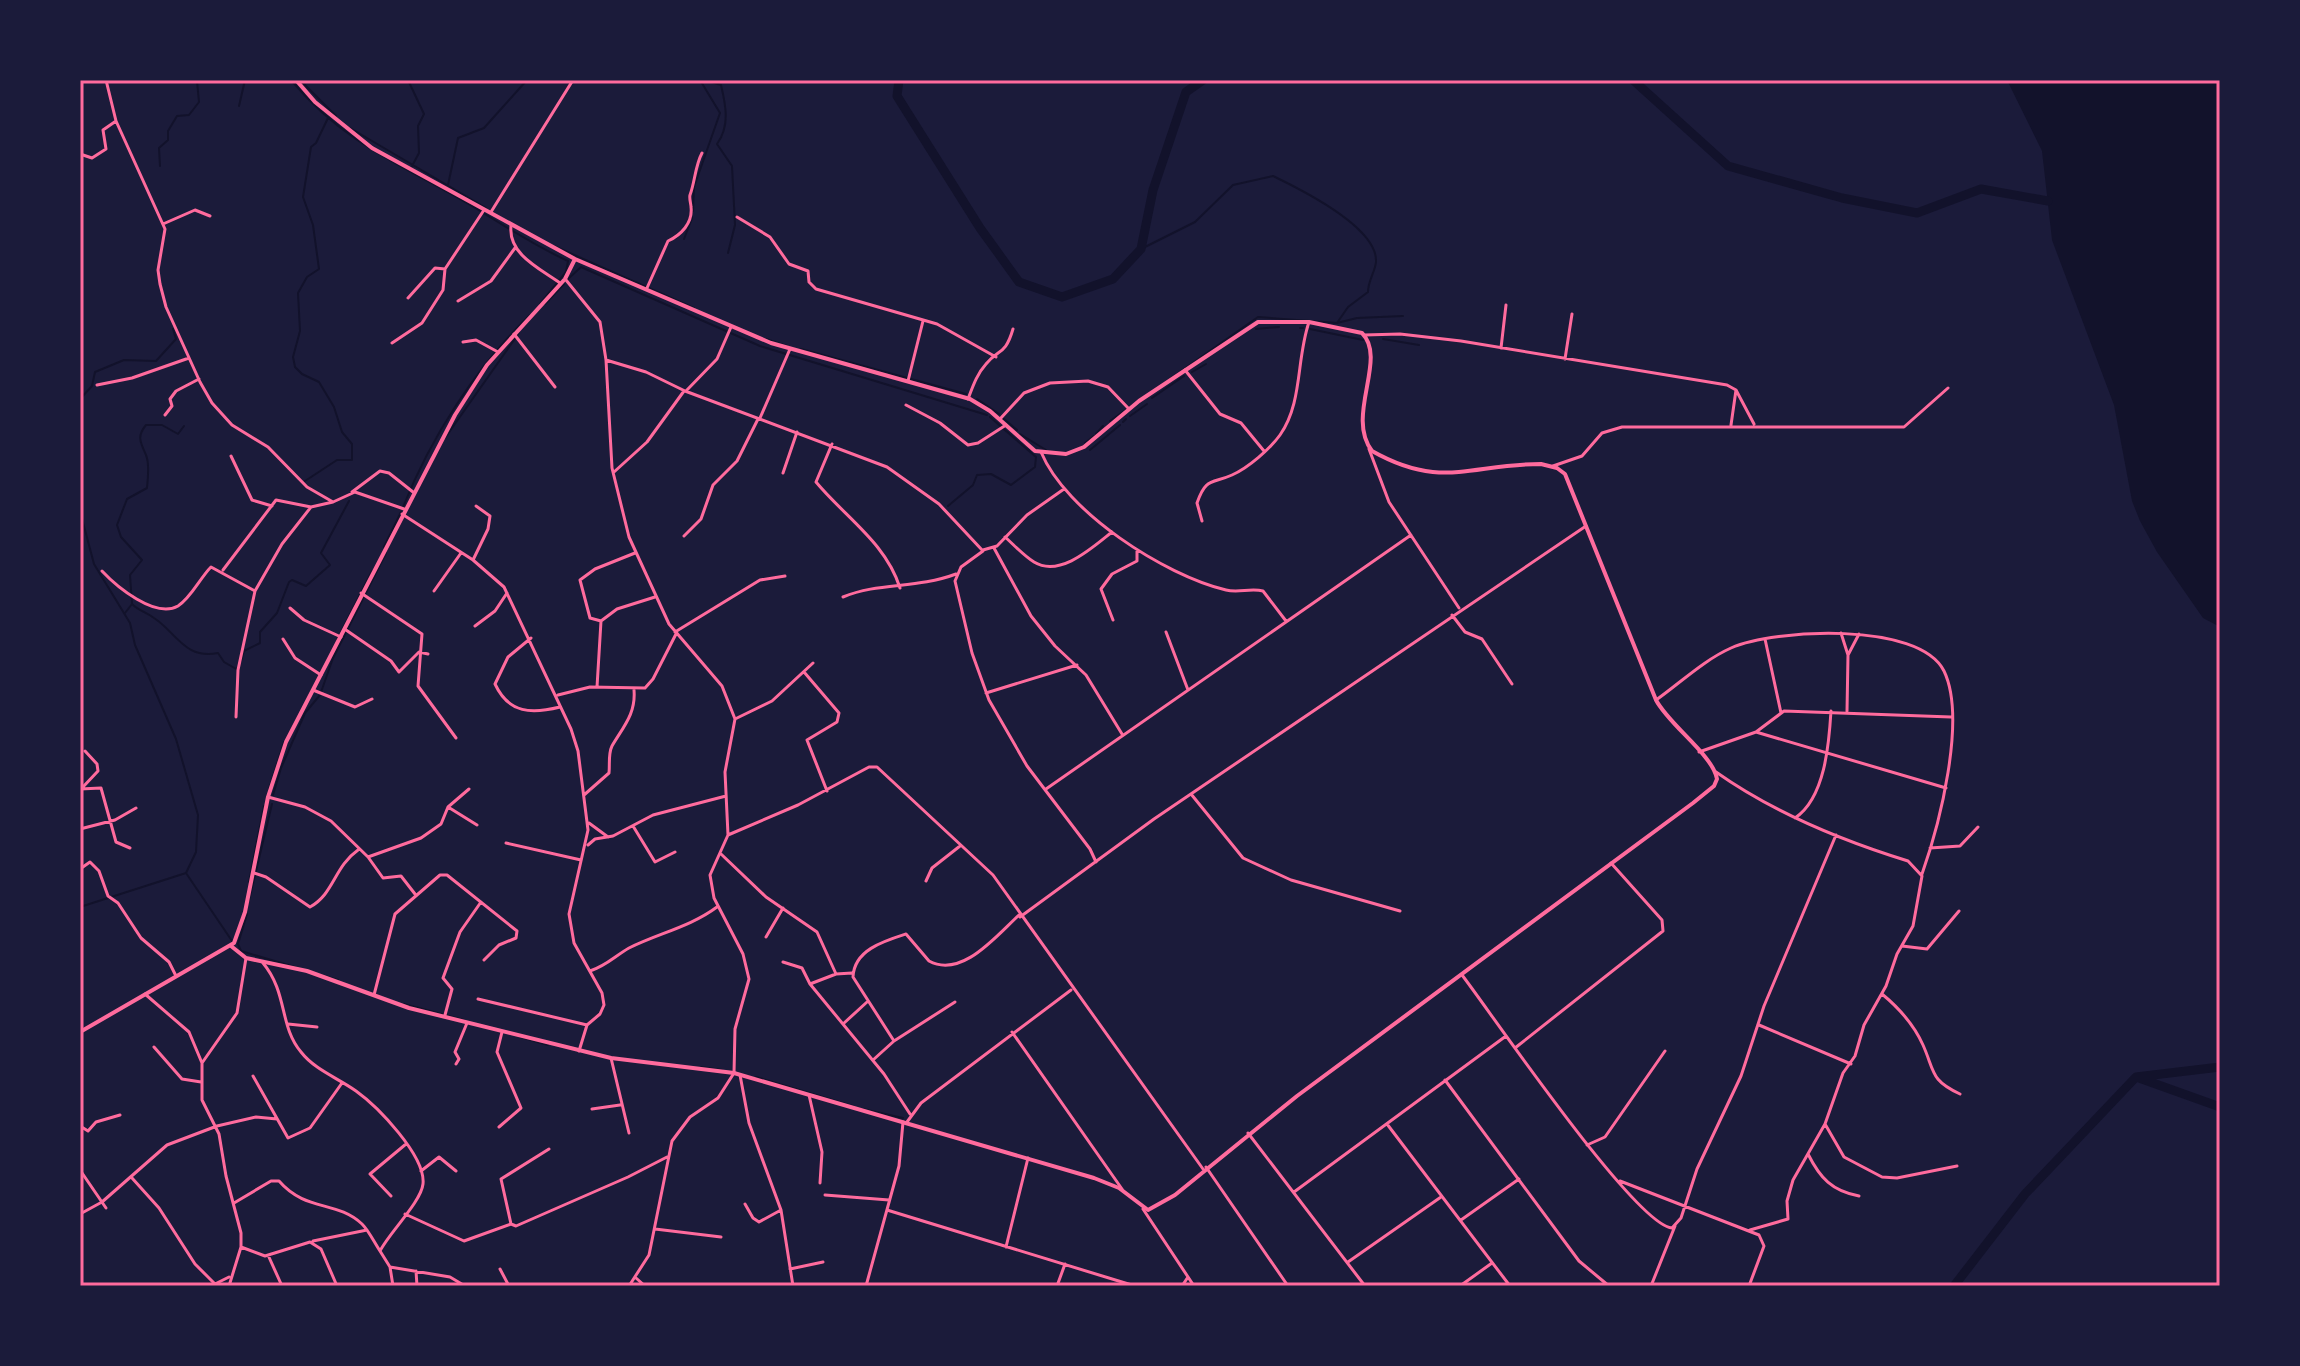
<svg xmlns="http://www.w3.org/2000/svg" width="2300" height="1366" font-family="'Asap Condensed',sans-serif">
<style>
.water{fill:#12122b}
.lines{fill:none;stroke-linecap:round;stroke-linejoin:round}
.stream{stroke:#12122b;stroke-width:2}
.river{stroke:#12122b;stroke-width:9}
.minor{stroke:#ff6b9d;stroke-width:3}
.tertiary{stroke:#ff6b9d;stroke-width:4}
.neatline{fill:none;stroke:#ff6b9d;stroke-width:3}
</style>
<rect width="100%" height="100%" fill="#1b1b3a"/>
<!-- water -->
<path class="water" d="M2007,80H2220V627L2203,618L2157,552L2140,521L2132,501L2114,405L2052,240L2042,151Z"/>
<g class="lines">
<!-- stream -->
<path class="stream" d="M291,80C347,147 406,166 477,209C506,227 535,246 568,261L566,272L540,304
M300,80L336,116
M408,80L424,114L418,126L419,153L412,166
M705,80L721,85C726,106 730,126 717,144L732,166L735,225L728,253
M239,106L245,80
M350,128L486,208
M160,166L159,148L168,140V131L177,116L189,115L199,102L197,81L200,80
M448,185L458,138L484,128L527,80
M693,211L694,187L720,113L700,80
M684,239L692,218
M554,246L694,308
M1141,249L1195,222L1233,185L1273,176C1300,189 1378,227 1376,262C1375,272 1368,281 1368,292L1348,307L1337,323
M568,279L581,267L760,346L987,415
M545,304L564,284
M1300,328H1303
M1256,329L1279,327
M1310,329L1363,340
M766,339L787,346
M1383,339L1419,345
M801,349L966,394
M1192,372L1206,364
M1152,398L1184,376
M80,399L92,386L95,372L124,360L156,361L176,339L173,329
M977,399L999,414
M1130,416L1147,404
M1004,419L1017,430
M1110,421L1258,317L1337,323L1357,318L1403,316
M1123,422L1126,419
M1020,434L1046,450
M1096,434L1103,426
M445,438L519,333
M1085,443L1094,436
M1090,450L1120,425
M305,481L337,460H352V444L342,432L334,407L319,382L302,374L295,367L293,357L300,331L298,293L307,277L319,269L313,225L303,197L311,147L316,143L328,118
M948,506L973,485L977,475L991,474L1011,485L1035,467L1036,457L990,417
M403,507C431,437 476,367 530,315
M80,511L94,564L130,623L135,645L176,739L198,815L196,852L186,873L80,907
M384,547L401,512
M132,604C139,611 146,612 154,618C176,632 185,660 218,653L224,662L238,670
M125,613L132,604L130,575L142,560L121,537L117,525L127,499L147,488C148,479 149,462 146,455C141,443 136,437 146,425H162L178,434L184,426
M337,640L372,571
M241,661L244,651L260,643V632L277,613L289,582L292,580L306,586L330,565L321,553L349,501
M269,789L284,742
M273,795L281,768L305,713L320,695L333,658L386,553
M186,873L232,941
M249,882L264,806
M249,900L272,804
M247,914L238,944L241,951L338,980
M404,1004L464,1020
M520,1037L548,1045
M701,1067L722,1070
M756,1077L853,1106
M863,1109L903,1118"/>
<!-- river -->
<path class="river" d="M899,80L897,96L980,228L1019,282L1062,297L1113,279L1141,249L1153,190L1186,92L1203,80
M1633,80L1728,166L1842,198L1917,213L1981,189L2048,201
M2139,1078L2220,1107
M1954,1286L2025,1194L2136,1077L2220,1067"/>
<!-- minor -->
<path class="minor" d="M106,80L116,121L165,229L158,270L160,284L166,307L200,382L212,403L232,425L268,447L307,487L333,502L355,492L404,509
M80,154L92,158L106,149L103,130L116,121
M491,212L573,80
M737,217L770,237L789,264L808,271L809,282L816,289L937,324L996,357
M163,224L195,210L210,216
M511,226C508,254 539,268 560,283
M566,280L600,322L606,360L612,468L629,537L669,624L722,686L735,719L725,772L728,835L710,875L714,898L743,954L749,979L735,1029L734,1073L718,1098L690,1117L672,1141L649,1255L629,1286
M647,288L668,241C681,235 693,223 691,207C691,204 689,198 690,195C695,182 695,166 702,153
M408,298L435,268L445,269
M458,301L491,281L515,248
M514,334L555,387
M1364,335L1400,334L1461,341L1727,385L1736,390L1754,424
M463,342L476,340L498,352
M392,343L422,323L443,290L445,269L484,210
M1501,348L1506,305
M1565,359L1572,314
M606,360L646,372L685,391L887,467L939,504L983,551L961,567L955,581L972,653L989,700L1027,766L1090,849L1096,862
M1185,370L1220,414L1241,423L1264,451
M908,381L923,321
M97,385L132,378L189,358
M686,391L717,359L731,327
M968,399C973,386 977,374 986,364C999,348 1005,356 1013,329
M906,405L940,423L968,445L978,443L1006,425
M165,415L172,406L170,399L176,391L199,379
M760,418L790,349
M1000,419L1024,393L1050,383L1088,381L1108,387L1129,409
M1731,425L1736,390
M832,444L816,482C845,517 886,543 900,588
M1369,449L1389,502L1459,608
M1041,452C1066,512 1164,575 1226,590C1238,593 1251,588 1263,591L1286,621
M231,456L252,500L272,506
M1553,466L1582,456L1602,433L1622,427H1904L1948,388
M614,472L647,442L684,391
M783,473L797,432
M352,492L380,471L389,473L413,492
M402,514L473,560L504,587L571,729L578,751L588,830L569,914L574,943L602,993L604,1005L600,1014L587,1025L579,1051
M1202,521L1197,503C1206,477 1212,484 1232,475C1248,468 1270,449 1280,435C1303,402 1296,360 1309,322
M684,536L701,519L713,485L737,461L758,419
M1005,537C1014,545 1024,556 1034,562C1060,578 1093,547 1112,532
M994,548L1031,616L1055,646L1086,675L1122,734
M983,550L997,546L1027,515L1064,489
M473,560L488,529L490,516L476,506
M223,570L276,500L311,507L333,502
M102,571C116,586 155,619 178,606C191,598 200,578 211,567L255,591L282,544L311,507
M434,591L461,553
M361,593L422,634L418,686L456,738
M843,597C879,582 916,589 956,574
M290,608L304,620L341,637
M1452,615L1465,632L1482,639L1512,684
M1113,620L1101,589L1112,574L1137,561V551
M601,621L590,618L580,580L595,569L635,553
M475,626L495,611L507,593
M346,630L391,661L399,672L419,652L428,654
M675,632L760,580L785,576
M1166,632L1188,690
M1841,633L1848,655
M531,638L508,657L495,684C509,714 532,714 560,707
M283,639L295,658L321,675
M1765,639L1781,713
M804,672L839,713L837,722L807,740L827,791
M597,687L601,621L617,609L655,597
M313,690L355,707L372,699
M986,693L1077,665
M558,695L590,687L645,688L653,679L676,634
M1656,700C1680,683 1704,660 1731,648C1774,629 1919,621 1944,671C1967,719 1939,826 1922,874
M1847,711L1848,655L1859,634
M236,717L238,670L255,591
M735,719L772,701L813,663
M1756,732L1946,788
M1699,752L1756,732L1784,711L1951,717
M1716,772C1774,813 1840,840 1908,861L1922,876L1913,926L1897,954L1886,986L1864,1025L1855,1056L1843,1073L1825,1124L1793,1180L1787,1201L1788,1219L1750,1230
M82,788L98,771L97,764L85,751
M80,789L101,788L116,842L130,848
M1046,789L1411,535
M1191,794L1243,858L1291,880L1400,911
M584,795L609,773C610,764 608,754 612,746C623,727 636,714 634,690
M268,797L305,807L331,821L368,857L421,838L441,824L448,807L469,789
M448,807L477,825
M1795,818C1825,798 1829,744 1831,711
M589,823L608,837
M633,826L655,862L675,852
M80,829L115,820L136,808
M728,835L798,805L869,767H877L993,875L1203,1169
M506,843L581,860
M588,845L595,839L613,836L653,815L726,796
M1930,848L1960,846L1978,827
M721,854L766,897L817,932L836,974
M368,857L383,878L401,876L415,894
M80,869L90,862L99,871L108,896L118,903L141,938L169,962L176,976
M254,873L266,877L310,907C334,894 334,867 358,850
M926,881L932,868L960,846
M1020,917L1154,819L1586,526
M766,937L783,908
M1902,946L1927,949L1959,911
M783,962L802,968L810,984L884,1074L910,1114
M263,963C288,993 279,1026 301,1052C315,1070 338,1078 356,1091C377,1106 426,1156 423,1184C421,1202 389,1233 380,1251L390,1267L450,1277L465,1286
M590,971C606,966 615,956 629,948C659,933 690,927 717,907
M1462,975C1492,1014 1635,1225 1672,1228L1681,1218L1697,1169L1741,1076L1764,1006L1836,835
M810,984L836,974L852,973
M145,994L189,1032L202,1063V1100L219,1134L226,1176L241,1233V1247L229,1286
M1882,994C1899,1008 1914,1025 1923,1045C1935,1072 1930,1080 1960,1094
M374,995L395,914L440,875H447L517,931L516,938L499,945L484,960
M478,999L587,1025
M445,1015L452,989L443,978L460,932L481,902
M288,1024L317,1027
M843,1024L867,1002
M1759,1025L1851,1064
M1012,1032L1122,1189
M894,1041L853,977C854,950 884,941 906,934L929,961C962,979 997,935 1019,915
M154,1047L182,1079L201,1082
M1515,1048L1663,931L1662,920L1611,863
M611,1058L629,1133
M873,1060L894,1041L955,1002
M202,1063L237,1013L246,958
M456,1064L459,1059L455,1052L467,1023
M740,1075L749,1123L781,1210L793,1286
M253,1076L288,1138L310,1128L342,1083
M1445,1080L1579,1261L1609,1286
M809,1095L822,1152L820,1183
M592,1109L620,1105
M907,1122L921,1103L1071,990
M1387,1124L1510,1286
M1825,1124L1844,1157L1882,1177L1897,1178L1957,1166
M80,1126L88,1131L96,1122L120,1115
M499,1127L521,1108L497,1052L502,1032
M1248,1133L1365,1286
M1587,1145L1605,1137L1665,1051
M549,1149L501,1179L511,1224L516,1226L628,1177L667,1157
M1808,1154C1820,1178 1832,1191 1859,1196
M1206,1167L1288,1286
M80,1170L106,1208
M421,1171L439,1157L456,1171
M132,1178L159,1208L195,1264L215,1284L229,1277
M1620,1181L1759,1235L1764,1246L1749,1286
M1294,1192L1506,1036
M825,1195L889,1200
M391,1196L370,1174L406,1144
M234,1203L271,1181H279C306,1212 336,1200 362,1224C369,1231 374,1242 380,1251
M745,1204L753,1218L759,1222L781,1210
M1143,1209L1194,1286
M887,1210L1135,1286
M80,1214L102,1202L167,1145L217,1126L256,1117L277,1119
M405,1214L464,1241L511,1224
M1461,1220L1519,1179
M655,1229L721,1237
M313,1241L367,1230
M241,1247L265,1256L310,1242L321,1249L337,1286
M1006,1247L1028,1158
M268,1255L282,1286
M1348,1262L1441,1197
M390,1267L393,1286
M500,1269L509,1286
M790,1269L823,1262
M416,1271L417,1286
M636,1278L645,1286
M866,1286L899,1166L903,1122
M1057,1286L1065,1264
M1182,1286L1188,1277
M1460,1286L1492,1263
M1651,1286L1675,1226"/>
<!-- tertiary -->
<path class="tertiary" d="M231,946L246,958L307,971L409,1008L611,1058L734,1073L1094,1178L1119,1188L1148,1210L1175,1195L1297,1096L1693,803L1714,786L1717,779C1713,755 1669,725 1656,700L1565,474L1557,468L1541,464C1471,464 1441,490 1372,451C1345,416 1388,359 1362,333L1309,322H1258L1139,401L1084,447L1066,454L1035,451L990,411L970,399L771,343L575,259L372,148L315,102L296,80
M80,1032L234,943L245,912L268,797L286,742L455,415L487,365L565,279L575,259"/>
</g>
<!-- border -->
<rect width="2300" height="1366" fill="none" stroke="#1b1b3a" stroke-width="164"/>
<rect x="82" y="82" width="2136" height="1202" class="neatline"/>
</svg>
